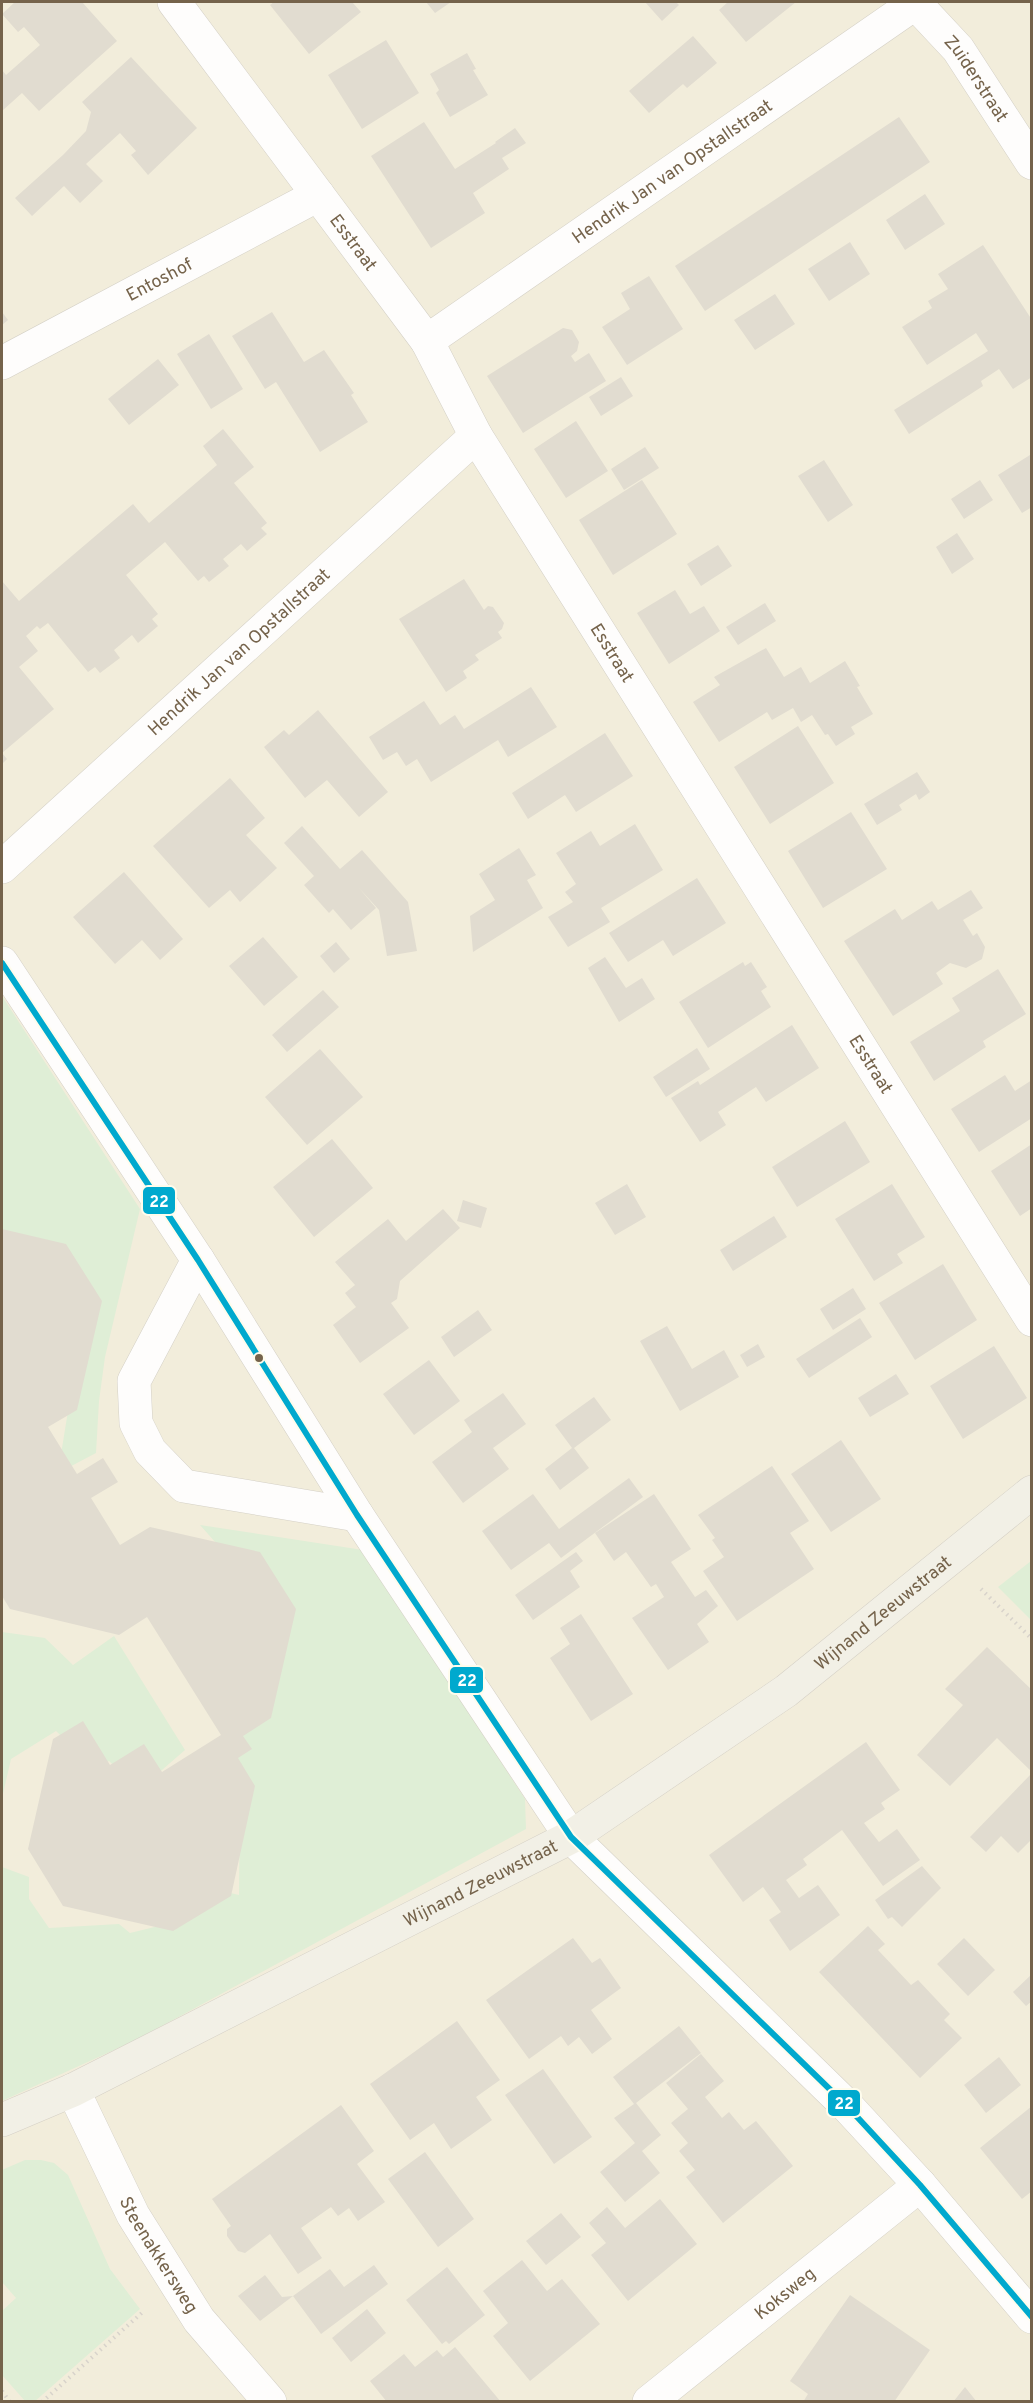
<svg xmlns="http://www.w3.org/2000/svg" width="1033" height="2403" font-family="Overpass,sans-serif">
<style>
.residential{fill:#f2eddb}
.green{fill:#dfeed6}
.building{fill:#e1dcd0}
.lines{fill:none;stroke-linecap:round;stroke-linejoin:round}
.minor-casing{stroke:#d4d0c6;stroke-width:34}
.major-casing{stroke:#d5d0c6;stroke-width:34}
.path{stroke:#d8d3cb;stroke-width:4;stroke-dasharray:1.5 4.5;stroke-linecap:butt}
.minor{stroke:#fefdfc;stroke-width:33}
.major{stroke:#f2f0e6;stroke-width:33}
.bus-1-casing{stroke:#fffcec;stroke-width:10}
.bus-1{stroke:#00a9ce;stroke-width:6}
.bus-dot{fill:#75634b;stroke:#fffcec;stroke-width:2}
.labels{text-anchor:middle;stroke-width:6;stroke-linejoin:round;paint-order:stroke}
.street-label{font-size:18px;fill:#75634b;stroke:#fffcec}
.line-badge{stroke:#fffcec;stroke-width:2}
.badge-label{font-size:16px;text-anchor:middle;font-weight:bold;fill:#fff}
</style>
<rect width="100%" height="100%" fill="#f7f4eb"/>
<!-- residential -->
<path class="residential" d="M2,2H1031V2401H2Z"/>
<!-- green -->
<path class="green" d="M2,996L140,1209L105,1357L99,1401L96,1453L58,1473L82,1324L24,1252L2,1246Z
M200,1525L363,1550L525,1799L526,1829L136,2040L2,2101V1867L29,1877V1899L49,1928L119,1924L130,1933L171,1923L205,1887L239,1895L240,1791L226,1749L257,1589Z
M1031,1561V1620L998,1587Z
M2,1632L45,1638L73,1665L114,1636L185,1750L139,1790L109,1761L97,1770L56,1731L11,1759L2,1798Z
M25,2160H41L54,2163L68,2175L110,2269L140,2309L34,2402L25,2401L2,2375V2311L16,2298L2,2282V2170Z"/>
<!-- building -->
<path class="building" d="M15,2H82L117,41L39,111L22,93L2,111V70L6,75L40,45L24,27L18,32L2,14Z
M274,2H352L361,12L309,54L270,5Z
M426,2H451L435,13Z
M645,2H676L679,5L662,21Z
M728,2H796L746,42L719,10Z
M693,36L717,63L687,88L683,84L649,113L629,91Z
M386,40L419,93L362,129L328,75Z
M467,53L476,69L473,70L488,95L450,117L436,93L439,90L430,74Z
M131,57L197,128L148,175L131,155L136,151L120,133L86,164L103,181L80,203L64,186L32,216L15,198L63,155L86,131L91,112L82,102Z
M899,117L930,162L705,311L675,266Z
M424,122L455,169L496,143L495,142L515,128L526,143L502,158L509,169L473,193L485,213L431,248L371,156Z
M925,194L945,224L905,250L886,220Z
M850,242L870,274L829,301L808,269Z
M983,245L1032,320V377L1013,389L999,369L981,381L983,386L909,434L894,410L988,351L976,333L927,365L902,327L932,308L928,301L948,289L938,274Z
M649,276L683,329L627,365L602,327L630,309L621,293Z
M775,294L795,324L755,350L734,320Z
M2,312L8,320L2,325Z
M272,312L304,362L324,350L354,393L351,395L368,422L320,452L276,382L265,389L232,336Z
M563,328L572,330L579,342L577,351L571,356L575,362L589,353L606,381L523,433L487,376Z
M209,334L243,389L211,409L177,354Z
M158,359L179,385L129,425L108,399Z
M621,377L633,396L601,416L589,397Z
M576,421L608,471L566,498L534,449Z
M223,429L254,467L234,483L267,523L261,528L267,534L247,551L241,544L223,559L229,566L209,582L204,576L198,581L165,542L126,575L158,614L152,619L158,626L138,643L132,635L114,650L120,658L100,673L95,667L88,672L48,623L40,629L37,626L26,636L38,651L19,667L54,709L2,753L7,759L2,764V581L19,601L133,504L149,523L217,465L203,446Z
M645,447L659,468L624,490L611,469Z
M1030,455L1032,458V507L1022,513L998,475Z
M824,460L853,505L828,522L798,476Z
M642,480L677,534L613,575L579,520Z
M980,480L993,500L964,519L951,499Z
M957,533L974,559L952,574L936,547Z
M718,545L732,566L701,586L687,564Z
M464,579L484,610L488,606L493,607L504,623L502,629L498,632L502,638L475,655L479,660L463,671L467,678L446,692L399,619Z
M675,590L690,614L704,606L720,631L669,664L637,613Z
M765,603L776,621L738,645L726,627Z
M766,648L784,677L801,667L810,683L845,661L860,686L857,687L873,714L851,727L855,734L836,746L828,734L825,735L812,715L801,722L793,708L772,720L767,712L719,742L693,702L720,685L714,677Z
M531,687L557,727L508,757L498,740L431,782L417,759L406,766L397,752L383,760L369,737L424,701L440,725L455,715L464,729Z
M318,710L388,792L359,817L327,780L305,798L264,747L284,730L289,735Z
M798,726L834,783L770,824L734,767Z
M605,733L633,776L576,812L565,795L528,819L512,793Z
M917,772L930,792L919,800L916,794L899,805L902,810L877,825L864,804Z
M230,778L265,818L246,835L277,868L240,902L230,890L209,908L153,846Z
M851,812L887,869L823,908L788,851Z
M635,824L663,870L601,908L610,922L568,947L548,917L573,902L565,892L576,884L556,853L591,831L600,846Z
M302,826L340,869L362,850L408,902L417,951L387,956L379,910L359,888L376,908L351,930L333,909L329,913L304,885L314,876L284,843Z
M519,848L536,875L527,880L543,908L473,952L470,916L495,900L479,874Z
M124,872L183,939L160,960L142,940L115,964L73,917Z
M697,878L726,923L673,956L663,940L628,962L609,933Z
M971,890L983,908L963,920L973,936L977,933L985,947L982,959L966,968L950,963L936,973L943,984L893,1016L844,941L895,909L902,920L932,901L938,910Z
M263,937L298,977L264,1006L229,966Z
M336,942L350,959L334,973L320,956Z
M605,957L626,988L642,978L655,999L619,1022L588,968Z
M743,962L745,966L751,962L767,987L761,991L771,1007L708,1048L679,1002Z
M998,969L1026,1014L983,1041L986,1047L934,1081L910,1042L960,1011L952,998Z
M323,990L339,1007L287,1052L272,1035Z
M792,1025L819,1068L766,1102L756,1087L718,1112L726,1125L700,1142L671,1098L698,1081L700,1085Z
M697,1048L710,1069L666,1097L653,1077Z
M320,1049L363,1097L307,1145L265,1097Z
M1005,1075L1015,1091L1032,1080V1118L979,1152L951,1109Z
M845,1121L870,1162L797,1207L772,1167Z
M332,1139L373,1188L314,1237L273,1187Z
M1032,1144V1208L1020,1216L991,1171Z
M627,1184L646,1217L615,1235L595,1203Z
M892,1184L925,1237L897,1254L903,1263L874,1281L835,1219Z
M463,1200L487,1208L481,1228L457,1221Z
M443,1209L460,1228L400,1281L397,1299L391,1303L409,1328L360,1363L333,1325L356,1307L345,1293L355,1285L335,1262L388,1219L406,1241Z
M774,1216L787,1237L733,1271L720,1250Z
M2,1229L66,1244L102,1301L77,1410L48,1427L77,1474L103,1458L118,1482L91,1498L120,1545L150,1527L260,1552L296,1609L271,1718L243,1736L252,1749L238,1758L255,1786L231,1896L173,1931L63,1906L28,1849L53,1739L83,1721L110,1765L144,1744L162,1772L221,1735L147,1617L119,1635L10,1609L2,1596Z
M943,1264L977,1320L915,1360L879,1303Z
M853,1288L866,1309L833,1330L820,1309Z
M478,1310L492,1330L454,1357L441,1337Z
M860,1318L872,1337L809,1378L796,1359Z
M667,1326L692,1369L724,1350L739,1377L680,1411L640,1341Z
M758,1344L765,1357L747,1367L740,1355Z
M994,1346L1027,1398L963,1439L930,1386Z
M429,1360L460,1401L414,1435L383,1394Z
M896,1374L909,1394L870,1417L858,1398Z
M503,1393L526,1424L493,1448L509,1469L463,1503L432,1462L472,1432L464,1420Z
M594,1397L611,1420L574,1448L589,1468L560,1490L545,1469L572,1448L555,1425Z
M841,1440L881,1499L831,1532L791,1474Z
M772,1466L809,1521L790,1533L814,1569L737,1621L703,1571L724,1557L712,1540L715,1538L698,1515Z
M629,1478L643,1497L561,1558L549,1543L511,1570L482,1531L533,1494L559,1529Z
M654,1494L691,1549L671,1562L695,1597L706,1590L718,1606L697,1624L709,1642L668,1670L632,1618L664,1597L656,1584L651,1587L626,1552L614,1561L595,1533Z
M576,1552L583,1561L570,1571L580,1587L533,1620L515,1595Z
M581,1614L633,1694L591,1721L550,1658L570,1644L560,1628Z
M987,1647L1032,1690V1772L997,1738L950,1786L917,1755L963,1705L945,1689Z
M866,1742L900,1790L881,1803L885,1809L864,1823L879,1842L897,1829L920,1860L883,1886L842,1830L803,1859L807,1865L786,1880L799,1898L818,1885L840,1915L790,1951L769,1920L781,1912L763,1887L743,1902L709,1855Z
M1032,1773V1839L1018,1853L1001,1836L986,1852L970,1837Z
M922,1866L941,1888L902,1927L892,1917L888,1919L875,1900Z
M868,1926L885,1944L878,1950L911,1985L918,1980L950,2014L944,2020L962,2038L920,2078L819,1972Z
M573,1938L592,1963L600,1958L621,1988L591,2010L612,2039L592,2054L579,2037L568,2046L561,2036L529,2059L486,2000Z
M964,1938L995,1970L968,1996L937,1964Z
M1032,1974V2001L1026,2006L1013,1992Z
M457,2021L500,2080L476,2097L492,2120L451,2149L434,2123L410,2140L370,2084Z
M679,2026L701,2053L636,2103L661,2135L642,2151L660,2173L625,2202L600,2172L635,2143L614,2118L634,2104L613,2077Z
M701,2054L724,2081L705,2097L722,2118L729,2112L744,2130L756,2121L793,2166L723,2223L686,2177L695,2170L679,2151L688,2143L671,2123L688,2109L666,2083Z
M999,2057L1021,2085L986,2113L964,2085Z
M543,2069L592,2137L554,2164L505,2095Z
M341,2105L374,2151L357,2164L385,2202L358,2221L349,2208L338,2216L331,2207L301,2228L322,2258L298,2274L270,2234L245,2253L238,2251L227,2236V2229L231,2226L212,2199Z
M1032,2106V2191L1022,2199L980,2148Z
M425,2152L474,2219L438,2247L388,2179Z
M660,2199L697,2244L628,2301L591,2255L606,2243L589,2223L607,2207L625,2228Z
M561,2213L581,2237L546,2265L526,2241Z
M522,2260L547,2291L562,2279L600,2324L530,2381L493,2336L508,2323L483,2291Z
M374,2265L388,2284L321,2334L293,2296L330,2269L344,2287Z
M447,2267L485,2315L449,2344L446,2341L442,2344L406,2300Z
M265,2275L282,2297L293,2296L260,2321L238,2296Z
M850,2295L930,2350L894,2402H803L808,2394L790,2381Z
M367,2309L386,2333L351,2362L332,2338Z
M455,2347L501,2402H387L370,2381L404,2354L415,2367L437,2350L443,2357Z
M965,2387L977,2402H953Z"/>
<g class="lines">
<!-- minor casing -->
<g class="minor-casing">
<g id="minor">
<path id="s1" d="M174,2L427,341L476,436L1032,1320"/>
<path id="s2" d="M914,2L958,49L1032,163"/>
<path id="s3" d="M427,341L917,2"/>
<path id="s4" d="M2,363L318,195"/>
<path id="s5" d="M2,867L476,436"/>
<path d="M2,963L198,1260L357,1515L571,1837L847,2106L920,2185L1032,2317"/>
<path d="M198,1260L134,1381L136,1423L150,1451L184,1486L357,1515"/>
<path id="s6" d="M73,2090L133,2215L199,2320L270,2402"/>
<path id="s7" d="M649,2402L920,2185"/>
</g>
</g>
<!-- major casing -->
<g class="major-casing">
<g id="major">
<path id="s8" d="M2,2120L73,2090L571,1837L786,1691L1032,1492"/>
</g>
</g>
<!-- path -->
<path class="path" d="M981,1589L1032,1639
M2,2391L10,2402
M42,2402L144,2311"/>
<!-- minor -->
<use href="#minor" class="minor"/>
<!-- major -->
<use href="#major" class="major"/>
<!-- bus-1 casing -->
<g class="bus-1-casing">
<path id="bus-1" d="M2,963L198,1260L357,1515L571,1837L847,2106L920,2185L1032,2317"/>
</g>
<!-- bus-1 -->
<use href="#bus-1" class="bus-1"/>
</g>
<!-- markers -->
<circle class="bus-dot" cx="259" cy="1358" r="5"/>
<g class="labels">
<!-- street labels -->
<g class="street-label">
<text dy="6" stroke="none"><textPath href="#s2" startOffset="99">Zuiderstraat</textPath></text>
<text dy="6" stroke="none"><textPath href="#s3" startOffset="298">Hendrik Jan van Opstallstraat</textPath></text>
<text dy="6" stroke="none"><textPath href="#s1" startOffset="300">Esstraat</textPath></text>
<text dy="6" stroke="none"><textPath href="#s4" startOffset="178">Entoshof</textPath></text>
<text dy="6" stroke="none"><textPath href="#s5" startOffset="320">Hendrik Jan van Opstallstraat</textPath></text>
<text dy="6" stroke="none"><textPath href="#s1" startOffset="786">Esstraat</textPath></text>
<text dy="6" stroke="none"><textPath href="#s1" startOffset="1272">Esstraat</textPath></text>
<text dy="6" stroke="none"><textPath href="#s8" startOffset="1020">Wijnand Zeeuwstraat</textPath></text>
<text dy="6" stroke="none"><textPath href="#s8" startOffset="534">Wijnand Zeeuwstraat</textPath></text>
<text dy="6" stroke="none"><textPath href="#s6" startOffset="186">Steenakkersweg</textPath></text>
<text dy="6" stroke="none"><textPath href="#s7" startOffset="174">Koksweg</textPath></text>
</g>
</g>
<g class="line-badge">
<rect x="142" y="1186" width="34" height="29" rx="6" fill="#00a9ce"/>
<rect x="449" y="1666" width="35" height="28" rx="6" fill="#00a9ce"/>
<rect x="827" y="2089" width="34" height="28" rx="6" fill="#00a9ce"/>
</g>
<g class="badge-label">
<text x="159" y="1207">22</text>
<text x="467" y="1686">22</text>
<text x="844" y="2109">22</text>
</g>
<!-- border -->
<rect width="1033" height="2403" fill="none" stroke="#75634b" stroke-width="6"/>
</svg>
